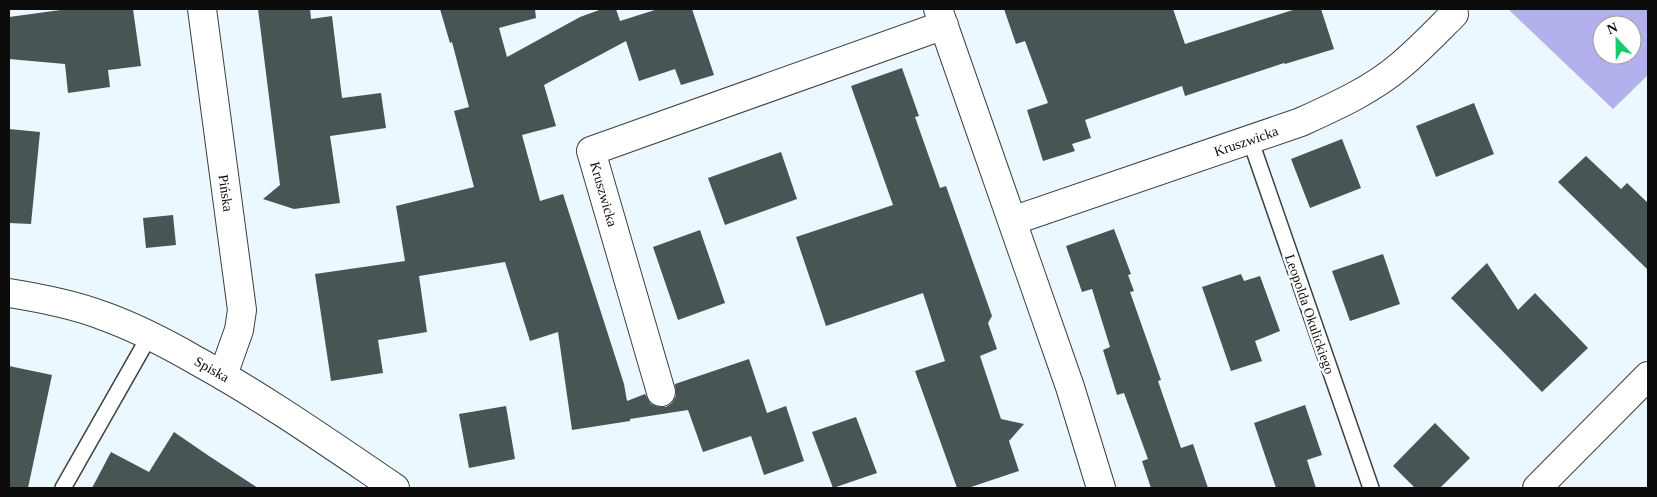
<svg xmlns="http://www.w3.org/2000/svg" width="1657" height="497" font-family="Georgia,serif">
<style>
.green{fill:#b2b0ed;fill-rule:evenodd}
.building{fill:#475655}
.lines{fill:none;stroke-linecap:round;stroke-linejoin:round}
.service-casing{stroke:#3f3f3f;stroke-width:18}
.minor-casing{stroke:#3f3f3f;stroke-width:30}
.tertiary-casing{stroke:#3f3f3f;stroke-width:30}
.service{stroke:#fff;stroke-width:15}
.minor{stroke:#fff;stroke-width:28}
.tertiary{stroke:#fff;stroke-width:28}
.labels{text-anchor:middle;stroke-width:5;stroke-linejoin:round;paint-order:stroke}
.street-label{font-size:14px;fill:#0c0c0c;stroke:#fff}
</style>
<rect width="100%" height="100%" fill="#ebf8ff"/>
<!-- green -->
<path class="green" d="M1508,9H1648V75L1613,109ZM1602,25H1632V55H1602Z"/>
<!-- building -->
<path class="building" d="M68,9H133L141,66L108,70L110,87L68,93L65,64L9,59V17Z
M258,9H310L311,19L332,16L342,98L381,93L386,128L330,136L340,203L294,209L263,199L280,185Z
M440,9H535L536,18L499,28L507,57L580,17L602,9H616L620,21L658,9H692L714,75L681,85L675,69L639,81L626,41L544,85L556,126L522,135L540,201L563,194L624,384L627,401L645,394L651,404L658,407H666L672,403L676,396L675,384L749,359L767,413L786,406L804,461L764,475L751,436L703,452L688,410L630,419V421L572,430L558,332L530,341L505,262L419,276L427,332L378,340L383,373L331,381L315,274L405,261L396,206L474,187L454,111L469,107L452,42L450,43Z
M1004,9H1173L1185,44L1296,9H1321L1334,49L1285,64L1284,63L1185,96L1182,86L1085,120L1091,138L1072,144L1075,151L1043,161L1027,110L1048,103L1025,41L1016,44Z
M902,68L919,116L915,117L940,188L946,186L992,316L988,323L997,349L980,356L1001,419L1024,424L1009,441L1019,471L968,488H957L915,371L945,361L923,293L826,326L796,237L893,205L851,86Z
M1474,103L1494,154L1436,177L1416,126Z
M9,129L40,132L31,224L9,223Z
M1342,139L1361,188L1310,208L1291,159Z
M781,152L797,199L725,225L708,178Z
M1586,156L1621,189L1627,183L1648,203V270L1558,182Z
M173,215L176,245L146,248L143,218Z
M1114,229L1131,274L1128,275L1134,291L1130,292L1161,380L1158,381L1181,448L1193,444L1208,488H1151L1142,461L1148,459L1124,393L1117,395L1103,350L1110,347L1092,289L1082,292L1066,246Z
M700,230L725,303L678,320L653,247Z
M1383,254L1400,304L1350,321L1332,271Z
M1487,263L1518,310L1535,293L1588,348L1542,392L1451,298Z
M1241,274L1244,281L1260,276L1280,331L1255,341L1262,361L1231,371L1202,287Z
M9,366L52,375L28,488H9Z
M1305,405L1322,455L1307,460L1316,488H1276L1254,423Z
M506,406L515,459L469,468L459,414Z
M856,417L877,473L833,488L812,432Z
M1435,423L1470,458L1440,488H1415L1393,466Z
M174,432L209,456L258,488H92L111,452L149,472Z"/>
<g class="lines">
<!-- service casing -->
<g class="service-casing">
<path id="service" d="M1250,139L1371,488
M63,488L150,335"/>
</g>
<!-- minor casing -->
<g class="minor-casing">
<path id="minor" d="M202,9L242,310L239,330L223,375
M938,9L1070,387L1101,488
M1012,221L1301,122C1336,106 1372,90 1401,65C1420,49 1437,31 1454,14
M9,293C40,298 72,304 101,315C135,327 166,343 197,361C266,399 330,444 395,488
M661,392L591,151L944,25"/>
</g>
<!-- tertiary casing -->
<g class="tertiary-casing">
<path id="tertiary" d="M1537,488L1648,376"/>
</g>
<!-- service -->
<use href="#service" class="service"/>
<!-- minor -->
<use href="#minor" class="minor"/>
<!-- tertiary -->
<use href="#tertiary" class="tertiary"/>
</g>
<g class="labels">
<!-- street labels -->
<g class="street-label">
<text transform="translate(1246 141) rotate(-19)" y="5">Kruszwicka</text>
<text transform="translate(226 193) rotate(82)" y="5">Pińska</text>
<text transform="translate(604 194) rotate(74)" y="5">Kruszwicka</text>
<text transform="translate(1310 314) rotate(71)" y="5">Leopolda Okulickiego</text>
<text transform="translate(212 369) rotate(30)" y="5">Spiska</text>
</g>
</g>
<!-- border -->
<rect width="1657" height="497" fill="none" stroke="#0c0c0c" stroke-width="20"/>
<!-- north arrow -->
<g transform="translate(1617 40) rotate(338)"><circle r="24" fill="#ffffff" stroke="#9e9e9e"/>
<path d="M0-4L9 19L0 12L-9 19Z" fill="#16ca6f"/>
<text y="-8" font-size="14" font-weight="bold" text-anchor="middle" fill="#0c0c0c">N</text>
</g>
</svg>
